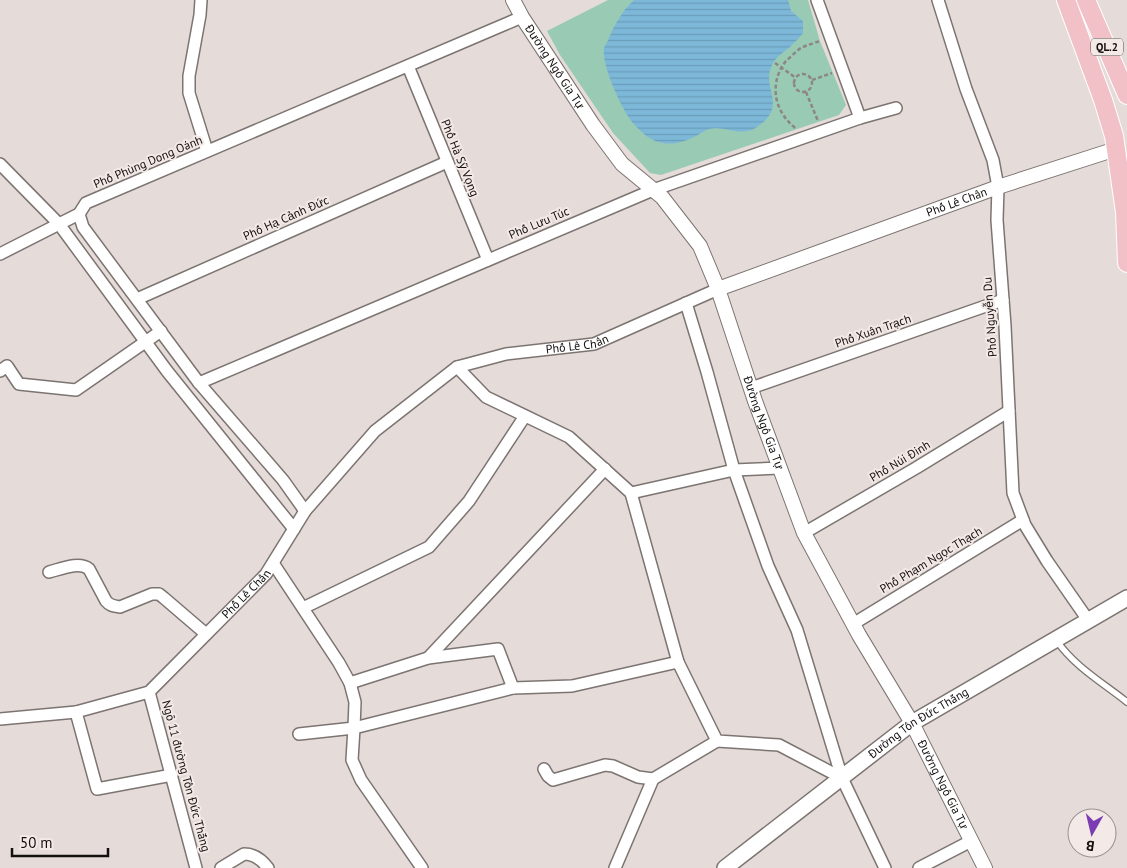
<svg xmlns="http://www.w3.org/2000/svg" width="1127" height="868" font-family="'PT Sans',sans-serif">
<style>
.green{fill:#99cab3}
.water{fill:url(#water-rules)}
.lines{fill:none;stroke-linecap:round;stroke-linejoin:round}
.service-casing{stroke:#7c7471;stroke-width:8}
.minor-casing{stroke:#7c7471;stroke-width:14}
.tertiary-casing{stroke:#7c7471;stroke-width:16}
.secondary-casing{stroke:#7c7471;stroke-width:18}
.primary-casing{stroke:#fff;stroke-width:20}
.path{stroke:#8d8684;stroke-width:2.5;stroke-dasharray:4 2.5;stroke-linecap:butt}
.service{stroke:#fff;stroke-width:5.5}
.minor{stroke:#fff;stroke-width:11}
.tertiary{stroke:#fff;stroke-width:14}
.secondary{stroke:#fff;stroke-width:15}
.primary{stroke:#f2c1c7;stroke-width:18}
.labels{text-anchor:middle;stroke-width:4;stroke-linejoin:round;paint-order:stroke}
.shield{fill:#f3e9e6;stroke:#56504f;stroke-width:1}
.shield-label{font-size:11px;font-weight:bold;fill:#120f0e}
.street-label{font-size:12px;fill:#120f0e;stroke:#f3e9e6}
</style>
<defs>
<pattern id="water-rules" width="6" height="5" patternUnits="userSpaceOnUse" patternTransform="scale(1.25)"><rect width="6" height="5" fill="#7db8d9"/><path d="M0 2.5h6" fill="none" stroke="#6b9db9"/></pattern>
</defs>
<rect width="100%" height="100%" fill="#e5dcd9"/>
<!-- green -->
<path class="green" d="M608,0H808L820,41L846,105L839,115L818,122L661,175L650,173L613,133L560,55L547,31Z"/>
<!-- water -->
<path class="water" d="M634,0H788L791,11L803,21V33C799,38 794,43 790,47C784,52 777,56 773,63C759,88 790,105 757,127C742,138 724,125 709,129C705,130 700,134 696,136C684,142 672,146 659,142C649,140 639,130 632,122C622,109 601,65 604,48C605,45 608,41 609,38C615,24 622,11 634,0Z"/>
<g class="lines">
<!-- service casing -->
<g class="service-casing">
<path id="service" d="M1057,641C1074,666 1103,683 1127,702"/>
</g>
<!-- minor casing -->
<g class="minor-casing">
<g id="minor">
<path d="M201,0L200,15L189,76V93L207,151"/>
<path d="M817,0L860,118"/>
<path d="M938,0L966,89L993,160L998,187L997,220L1005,326L1013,493L1025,525L1047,561L1088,620"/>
<path d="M408,66L488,260"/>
<path d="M0,164L59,224L0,254"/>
<path d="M79,214L59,224L167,371L294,529"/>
<path d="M137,299L447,162"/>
<path d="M686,303L707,372L734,470L768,566L797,630L842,778L885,868"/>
<path d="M457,367L486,397L569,437L631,493L678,662L717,741L779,745L842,778"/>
<path d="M0,371L7,366L19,384L76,390L161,331"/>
<path d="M199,383L653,190L860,118L896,108"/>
<path d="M751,388L1003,300"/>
<path d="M631,493L734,470L780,468"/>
<path d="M305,511L283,480L199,383L83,227L79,214L86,203L522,17"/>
<path d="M804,533L916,468L1009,411"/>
<path d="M273,563L339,663L350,683L355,702L354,728L352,760L361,780L422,868"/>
<path d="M49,572C61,569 79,561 89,569L106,601C110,606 114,606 120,607L152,594H159L164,598L206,634"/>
<path d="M303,608L429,547L469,501L525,416"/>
<path d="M853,624L1023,520"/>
<path d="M428,658L605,469"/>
<path d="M350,683L428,658L498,649L513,688"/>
<path d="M149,692L196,868"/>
<path d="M0,719L76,712"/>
<path d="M299,734L354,728L513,688L572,686L678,662"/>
<path d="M544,769L548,776L553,780L605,765L613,766L638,777L653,779"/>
<path id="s1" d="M172,775L97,789L76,712L149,692L266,574L305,511L375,431L457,367L506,354L594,344L718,289"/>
<path d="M221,868L244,854C254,854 262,860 268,868"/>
<path d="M615,868L653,779L717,741"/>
<path d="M919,868L971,841"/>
</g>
</g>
<!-- tertiary casing -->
<g class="tertiary-casing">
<g id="tertiary">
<path id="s2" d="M513,0L522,17L593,125L622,164L662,197L700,246L718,289L755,401L804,533L859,635L912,723L985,868"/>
<path id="s3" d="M718,289L998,187L1116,149"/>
</g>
</g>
<!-- secondary casing -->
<g class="secondary-casing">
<g id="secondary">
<path id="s4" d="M725,868L912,723L1127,598"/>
</g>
</g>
<!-- primary casing -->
<g class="primary-casing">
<path id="primary" d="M1066,0L1103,100L1114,136L1125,212L1127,263
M1086,0L1127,95"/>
</g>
<!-- path -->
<path class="path" d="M775,63L796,78
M794 83a9 9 0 1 1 18 0a9 9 0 1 1-18 0Z
M812,80L832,73
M806,92L818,121
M795,128C791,124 787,121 784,116C772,99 773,77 786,61C791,57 796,51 801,48C807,45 814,43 820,41"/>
<!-- service -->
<use href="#service" class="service"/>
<!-- minor -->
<use href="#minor" class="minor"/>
<!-- tertiary -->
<use href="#tertiary" class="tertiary"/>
<!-- secondary -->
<use href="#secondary" class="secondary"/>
<!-- primary -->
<use href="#primary" class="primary"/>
</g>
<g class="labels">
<!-- shield labels -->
<rect class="shield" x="1091" y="38.5" width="32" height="17" rx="4"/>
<g class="shield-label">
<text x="1107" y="51">QL.2</text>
</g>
<!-- street labels -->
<g class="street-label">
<text dy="4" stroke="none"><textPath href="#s2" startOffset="79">Đường Ngô Gia Tự</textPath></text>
<text transform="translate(460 158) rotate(68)" y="4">Phố Hà Sỹ Vọng</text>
<text transform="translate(148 162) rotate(-23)" y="4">Phố Phùng Dong Oánh</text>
<text dy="4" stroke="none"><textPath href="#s3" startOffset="254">Phố Lê Chân</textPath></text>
<text transform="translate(286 218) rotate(-24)" y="4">Phố Hạ Cảnh Đức</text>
<text transform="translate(539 223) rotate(-23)" y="4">Phố Lưu Túc</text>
<text transform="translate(990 317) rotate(-94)" y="4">Phố Nguyễn Du</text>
<text transform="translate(873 331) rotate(-19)" y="4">Phố Xuân Trạch</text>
<text dy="4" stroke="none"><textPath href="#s1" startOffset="805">Phố Lê Chân</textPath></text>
<text dy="4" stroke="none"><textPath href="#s2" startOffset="499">Đường Ngô Gia Tự</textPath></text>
<text transform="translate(900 461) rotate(-31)" y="4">Phố Núi Đinh</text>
<text transform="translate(931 560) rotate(-31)" y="4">Phố Phạm Ngọc Thạch</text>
<text dy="4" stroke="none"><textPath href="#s1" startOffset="370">Phố Lê Chân</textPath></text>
<text dy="4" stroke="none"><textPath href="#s4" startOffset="242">Đường Tôn Đức Thắng</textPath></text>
<text transform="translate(186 776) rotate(75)" y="4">Ngõ 11 đường Tôn Đức Thắng</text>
<text dy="4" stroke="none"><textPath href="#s2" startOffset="904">Đường Ngô Gia Tự</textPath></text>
</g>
</g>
<!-- north arrow -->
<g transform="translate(1092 833) rotate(188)"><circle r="24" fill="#f3e9e6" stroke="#999290"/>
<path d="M0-4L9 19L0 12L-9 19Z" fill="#7d3db2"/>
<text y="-8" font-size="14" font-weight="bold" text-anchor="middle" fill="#120f0e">B</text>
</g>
<!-- scale -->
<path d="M12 848v8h96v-8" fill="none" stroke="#120f0e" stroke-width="2.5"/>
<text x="20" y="848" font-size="15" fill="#120f0e" stroke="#f3e9e6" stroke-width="4" paint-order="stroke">50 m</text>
</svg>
